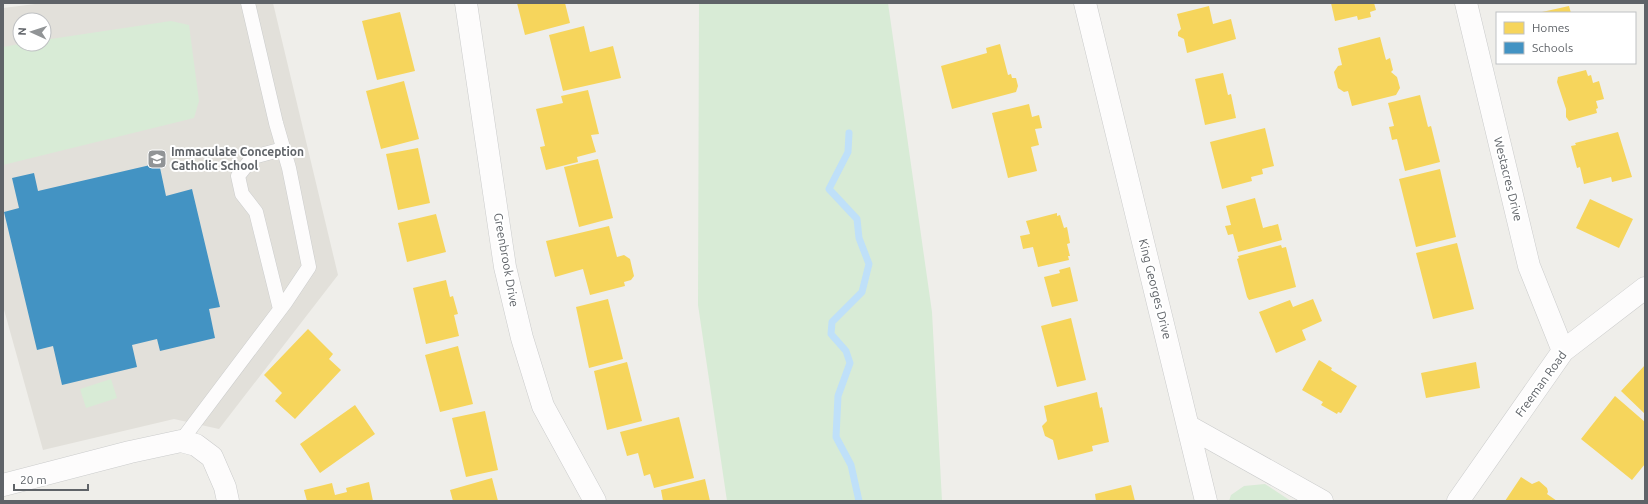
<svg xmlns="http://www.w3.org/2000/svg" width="1648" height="504" font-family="Ubuntu,sans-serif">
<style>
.education{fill:#e2e0da;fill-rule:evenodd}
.green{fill:#d8ebd6}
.homes{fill:#f6d55c}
.schools{fill:#4393c3}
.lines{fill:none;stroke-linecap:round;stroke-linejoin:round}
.stream{stroke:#bfe0f9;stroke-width:7}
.lane-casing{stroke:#cbcccc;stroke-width:15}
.street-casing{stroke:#cbcccc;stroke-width:23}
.lane{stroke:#fdfcfc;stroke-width:14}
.street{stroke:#fdfcfc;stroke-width:22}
.labels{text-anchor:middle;stroke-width:4;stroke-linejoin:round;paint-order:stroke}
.poi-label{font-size:12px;font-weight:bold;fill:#5f6368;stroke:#fff;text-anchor:start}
.street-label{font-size:12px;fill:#5f6368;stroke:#fff}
</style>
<rect width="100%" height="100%" fill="#efeeea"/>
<!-- education -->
<path class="education" d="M43,3H273L338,275L219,429L174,419L43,450L3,306V8ZM20,20H44V44H20Z"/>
<!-- green -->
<path class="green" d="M699,3H888L932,312L942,501H727L698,305Z
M171,21L189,25L199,101L194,118L3,165V47L20,44H44V40Z
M111,379L117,398L86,408L80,389Z
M1265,484L1291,501H1229L1231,495L1244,486Z"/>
<!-- homes -->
<path class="homes" d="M517,3H565L570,23L525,35Z
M1331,3H1374L1376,10L1370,12L1371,17L1358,20L1357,16L1335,21Z
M1209,6L1213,24L1231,19L1236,39L1187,53L1184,39L1178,36V32L1181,29L1177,14Z
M1569,6L1571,13H1542V12Z
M400,12L415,71L377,80L362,21Z
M584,26L590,52L613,46L621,78L563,91L549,35Z
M1380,37L1386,60L1390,58L1393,70L1391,72L1397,77L1400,88L1396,95L1352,106L1348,91L1344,92L1338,88L1334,72L1338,66L1342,65L1338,48Z
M1000,44L1008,75L1011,74L1012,78H1016L1018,86L1016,92L952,109L941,66L987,53L986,48Z
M1586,70L1588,76L1591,75L1593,83L1599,81L1604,99L1596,101L1598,108L1596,109L1597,113L1569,121L1566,117V109L1557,82L1558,77Z
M1223,73L1228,95L1231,94L1236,118L1205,125L1195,79Z
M404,81L419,139L381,149L366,91Z
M588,90L599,134L591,135L596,152L577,157L578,162L546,170L540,147L545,146L536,109L563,103L561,96Z
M1420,95L1428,127L1431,126L1440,162L1405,171L1397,139L1392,140L1389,127L1394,126L1388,103Z
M1029,104L1032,117L1039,115L1042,128L1035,129L1039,145L1031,147L1037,171L1008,178L992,113Z
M1265,128L1274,166L1262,169L1263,174L1251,177L1252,181L1222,189L1210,142Z
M1618,132L1632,177L1612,182L1611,177L1584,184L1580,167L1577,168L1571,146L1576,145L1575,143Z
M418,148L430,203L398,210L386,154Z
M598,159L613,218L579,227L564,167Z
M1440,169L1456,237L1416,247L1399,179Z
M1255,198L1263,228L1278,224L1282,240L1238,252L1233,234L1228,235L1225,226L1231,225L1226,206Z
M1590,199L1633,219L1619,248L1576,228Z
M1057,213V216L1060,215L1064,228L1067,227L1070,243L1067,244L1070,256H1068L1069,260L1038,267L1033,247L1023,249L1020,236L1030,234L1026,221Z
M436,214L446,252L407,262L398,223Z
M609,226L617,257L624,255L630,259L634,276L631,280L624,282L625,286L590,295L583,269L555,277L546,241Z
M1457,243L1474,309L1433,319L1416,253Z
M1281,245L1282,248L1286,247L1296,287L1249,300L1247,297L1237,259L1239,258L1238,256Z
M1070,267L1078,301L1052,307L1044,277L1060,273L1059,270Z
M446,280L450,297L453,296L458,314L454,315L459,336L426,344L413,288Z
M608,299L623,359L589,368L576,307Z
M1313,299L1322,321L1302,330L1306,340L1276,353L1259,312L1290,300L1293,307Z
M1071,318L1086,380L1057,387L1041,326Z
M308,329L333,354L329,359L341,370L295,419L275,401L282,393L264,375Z
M458,346L473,404L440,412L425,355Z
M1319,360L1332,368L1331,370L1357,386L1341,413L1338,412L1337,414L1321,405L1323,402L1302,390Z
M627,362L642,421L607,430L594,371Z
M1476,362L1480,388L1426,398L1421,373Z
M1645,365V414L1621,391Z
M1097,392L1100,408L1102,407L1109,442L1092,446L1093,451L1058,460L1053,440L1045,436L1042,426L1047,421L1044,406Z
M1615,396L1645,422V464L1632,480L1581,439Z
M355,405L375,434L320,473L300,444Z
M485,411L498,470L466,477L452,418Z
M679,417L694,478L654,488L650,474L644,476L638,453L627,456L620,432Z
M1521,477L1532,484L1539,481L1547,488L1548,492L1547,494L1557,501H1505Z
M492,478L498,501H453L450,490Z
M705,479L710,501H663L661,490Z
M369,482L373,501H307L304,490L332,483L335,495L347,492L346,488Z
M1131,485L1135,501H1096L1095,494Z"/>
<!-- schools -->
<path class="schools" d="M159,163L166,196L192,189L220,307L209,309L215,338L160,351L157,339L132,345L137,367L62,385L53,346L37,350L4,212L19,208L12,178L34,173L38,191Z"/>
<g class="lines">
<!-- stream -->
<path class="stream" d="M849,133L848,152L829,189L857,219L859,238L869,264L862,292L832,322L831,334L846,351L850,363L838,396L836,437L851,465L859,501"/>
<!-- lane casing -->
<g class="lane-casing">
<path id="lane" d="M280,309L256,212L242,194L238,176L253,157L283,149
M181,441L285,303L309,267L289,168L276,123L248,3"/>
</g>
<!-- street casing -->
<g class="street-casing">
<path id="street" d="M466,3L505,267L522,338L543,406L595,501
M1085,3L1206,501
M1466,3L1529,266L1563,351
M1188,426L1322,501
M3,485L130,452L181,441L196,445L212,457L225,487L228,501
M1458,501L1563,351L1645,288"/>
</g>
<!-- lane -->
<use href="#lane" class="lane"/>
<!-- street -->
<use href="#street" class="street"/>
</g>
<!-- icons -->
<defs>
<g id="school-square" transform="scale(1)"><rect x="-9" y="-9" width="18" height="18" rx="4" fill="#919496" stroke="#fff"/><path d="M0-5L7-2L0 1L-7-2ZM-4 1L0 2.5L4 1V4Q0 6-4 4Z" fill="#fff"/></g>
</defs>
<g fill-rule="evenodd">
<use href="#school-square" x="157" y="159"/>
</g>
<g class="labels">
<!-- poi labels -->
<g class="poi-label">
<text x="171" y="156">Immaculate Conception<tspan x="171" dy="14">Catholic School</tspan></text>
</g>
<!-- street labels -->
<g class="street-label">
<text transform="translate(1508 179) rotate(76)" y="4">Westacres Drive</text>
<text transform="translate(506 260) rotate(80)" y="4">Greenbrook Drive</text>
<text transform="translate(1155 289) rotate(76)" y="4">King Georges Drive</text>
<text transform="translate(1541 384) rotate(-54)" y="4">Freeman Road</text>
</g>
</g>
<!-- border -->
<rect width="1648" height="504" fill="none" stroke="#5f6368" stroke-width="8"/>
<!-- legend -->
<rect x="1496" y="12" width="140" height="52" fill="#ffffff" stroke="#bfc1c3"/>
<rect x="1504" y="22" width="20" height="12" fill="#f6d55c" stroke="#bfc1c3"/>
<text x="1532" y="32" font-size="12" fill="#5f6368">Homes</text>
<rect x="1504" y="42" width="20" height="12" fill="#4393c3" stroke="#bfc1c3"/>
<text x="1532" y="52" font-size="12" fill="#5f6368">Schools</text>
<!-- north arrow -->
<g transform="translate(32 32) rotate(273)"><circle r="19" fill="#ffffff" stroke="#bfc1c3"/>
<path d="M0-3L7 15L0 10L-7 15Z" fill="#919496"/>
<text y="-6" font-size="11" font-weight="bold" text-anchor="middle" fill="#5f6368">N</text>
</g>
<!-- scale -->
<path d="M14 484v6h74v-6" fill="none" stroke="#5f6368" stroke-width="2"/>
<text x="20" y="484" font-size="12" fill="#5f6368" stroke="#ffffff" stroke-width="3" paint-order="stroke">20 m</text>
</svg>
